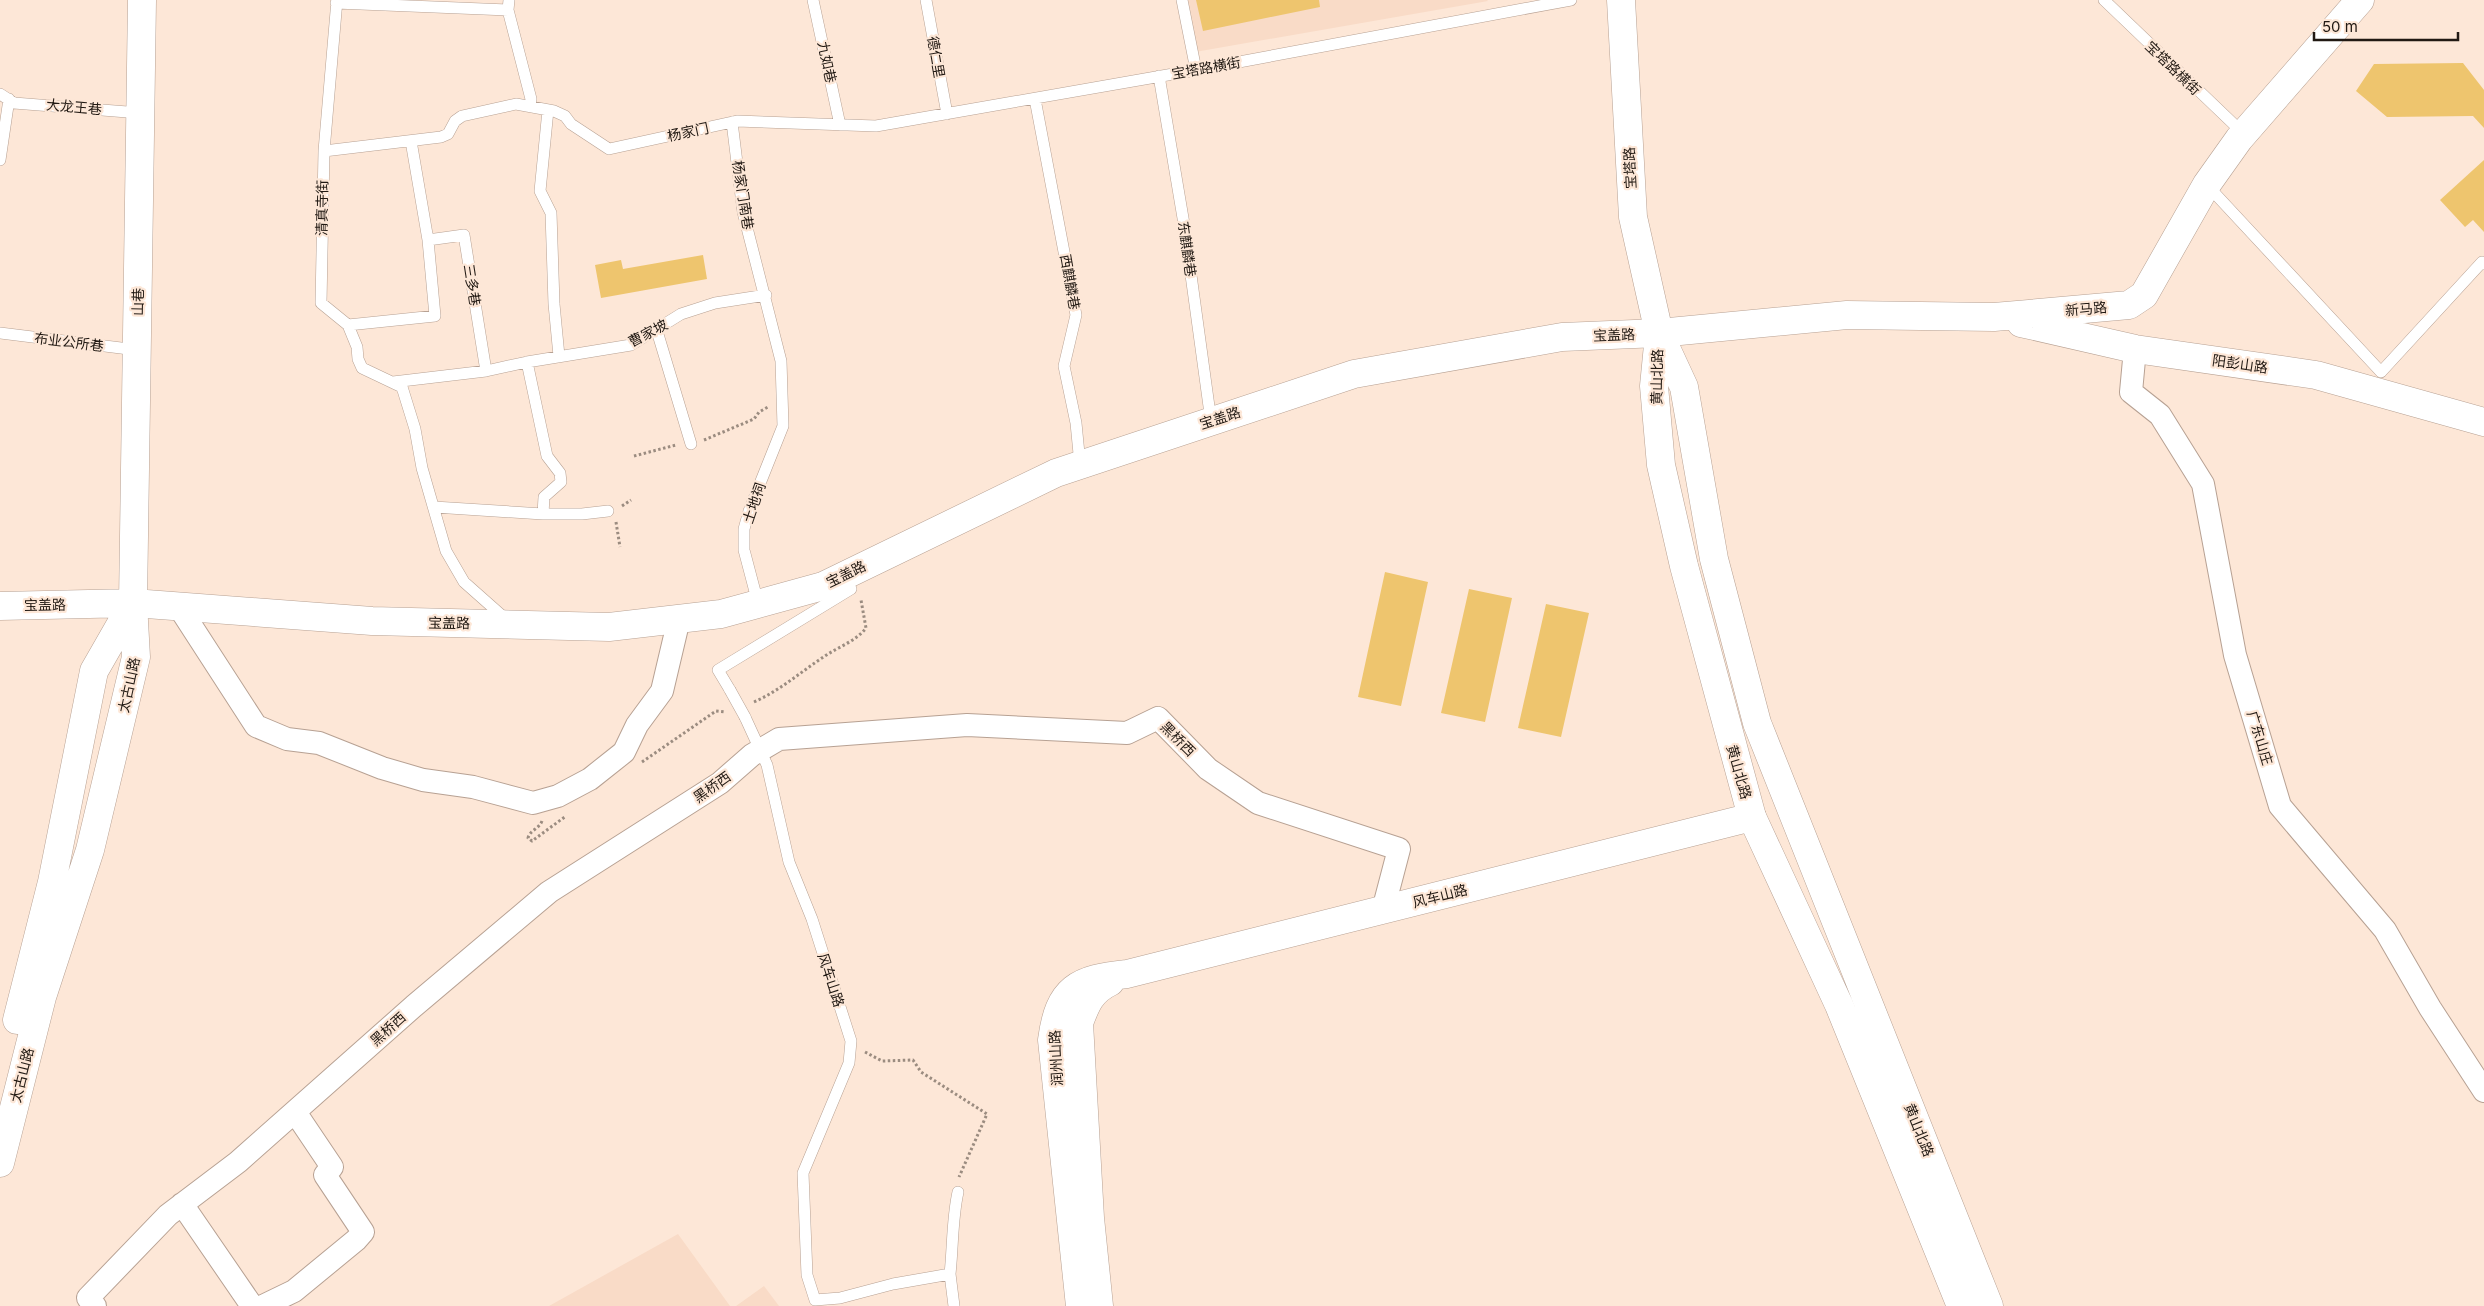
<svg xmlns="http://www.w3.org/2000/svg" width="2484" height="1306" font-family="Inter,'Noto Sans SC',sans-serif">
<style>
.built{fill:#f9dbc7}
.building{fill:#eec56e}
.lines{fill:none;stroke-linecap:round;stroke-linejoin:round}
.service-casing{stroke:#b7a193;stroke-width:12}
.minor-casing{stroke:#b7a193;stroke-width:24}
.tertiary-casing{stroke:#b7a193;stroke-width:29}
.secondary-casing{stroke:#b7a193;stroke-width:29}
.path{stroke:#9b8c80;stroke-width:3;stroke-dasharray:2.5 2.5;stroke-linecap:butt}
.service{stroke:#fff;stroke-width:11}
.minor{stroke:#fff;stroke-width:22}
.tertiary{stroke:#fff;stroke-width:28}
.secondary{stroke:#fff;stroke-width:28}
.service-bridge-casing{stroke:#b7a193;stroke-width:12;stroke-linecap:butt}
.service-bridge{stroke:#fff;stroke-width:11}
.labels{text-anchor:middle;stroke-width:4.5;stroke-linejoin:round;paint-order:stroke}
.street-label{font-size:14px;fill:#211913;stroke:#fde7d7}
</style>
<rect width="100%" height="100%" fill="#fde7d7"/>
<!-- built -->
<path class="built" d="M1187,0H1487L1488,1L1195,52Z
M678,1234L730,1306H549Z
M764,1286L779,1306H736Z"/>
<!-- building -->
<path class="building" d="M1196,0H1319L1320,7L1203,31Z
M2463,63L2484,90V128L2473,116L2387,117L2356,91L2374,64Z
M2484,160V232L2473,220L2465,227L2440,200Z
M703,255L707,279L601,298L595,265L621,260L623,269Z
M1385,572L1428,582L1401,706L1358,697Z
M1469,589L1512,598L1485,722L1441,713Z
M1546,604L1589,613L1561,737L1518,728Z"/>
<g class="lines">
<!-- service casing -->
<g class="service-casing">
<path id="service" d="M337,0L324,151L321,303L348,325L357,347L358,359L362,368L402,387L415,429L422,468L446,551L464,582L508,621
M509,0L508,10L531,99L530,106
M813,0L840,125
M926,0L947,114
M1182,0L1196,70
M2104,0L2244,134
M336,3L508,10
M1159,76L1184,224L1211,421
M0,94L14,103L140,113
M1035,99L1076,315L1064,366L1076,423L1080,464
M548,110L540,191L551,213L554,304L559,356
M732,122L743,212L781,361L783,426L749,511L744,529V550L758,603
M411,141L428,240L464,235L486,371
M324,151L441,137L448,134L455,121L462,116L516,104L554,111L565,116L571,124L609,149L737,121L876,126L1196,70L1571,0
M0,160L9,99
M2207,185L2381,372L2482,262L2484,264
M348,325L435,316L428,240
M657,331L691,444
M0,333L137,350
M393,382L486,371L527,362
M434,507L543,514H582L608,511
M543,514L544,497L561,482L560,473L547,456L527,362L631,345L681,314L715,303L766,295
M730,690L718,670L851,589L843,575
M745,717L767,765L789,862L812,919L851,1041L849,1063L803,1173L807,1275L815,1300L840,1298L893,1284L950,1274L954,1306
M950,1274C953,1247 952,1219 958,1192"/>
</g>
<!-- minor casing -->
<g class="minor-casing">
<path id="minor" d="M2135,349L2131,392L2160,415L2203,484L2235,655L2280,806L2385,930L2430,1008L2484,1091
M179,607L256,726L287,739L319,743L382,768L423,780L473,787L533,803L558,796L590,779L624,752L637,725L662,691L679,619
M182,1204L252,1306
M95,1306L88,1298L168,1215L238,1162L414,1006L549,892L720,783L752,755L779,739L967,725L1127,733L1158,718L1208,769L1258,803L1399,849L1383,910
M263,1306L294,1291L356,1240L363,1232L325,1175L332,1167L295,1112"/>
</g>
<!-- tertiary casing -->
<g class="tertiary-casing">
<path id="tertiary" d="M2021,323L2135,349L2316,375L2484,422
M0,606L133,603L372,621L609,627L721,614L823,586L1056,473L1354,374L1562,337L1659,333L1847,315L1994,317L2129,305L2144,295L2207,184L2239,139L2360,0
M17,1020L52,882L94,671L133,603
M0,1163L42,997L90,850L136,657L133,603L142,0
M1080,1306L1052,1040C1059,988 1077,979 1127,974L1752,817
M1099,1306L1090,1218L1079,1023C1086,1004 1091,991 1110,982"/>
</g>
<!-- secondary casing -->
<g class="secondary-casing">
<path id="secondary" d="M1621,0L1633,217L1659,333L1684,387L1714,559L1757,723L1989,1306
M1659,335L1654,386L1661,465L1684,566L1752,817L1839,1005L1961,1306"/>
</g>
<!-- path -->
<path class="path" d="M704,440L754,419L759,412L768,407
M634,456L676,445
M622,506L631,500
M616,522L620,547
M754,702C781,690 803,670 828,654C841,646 857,640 866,628L861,600
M642,762L716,711L725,712
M542,821C539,829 530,830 528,838L532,841L566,816
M865,1052L882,1061L913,1060L921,1072L987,1114L959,1177"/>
<!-- service -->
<use href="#service" class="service"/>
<!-- minor -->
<use href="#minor" class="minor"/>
<!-- tertiary -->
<use href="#tertiary" class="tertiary"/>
<!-- secondary -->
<use href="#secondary" class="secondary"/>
<!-- service-bridge casing -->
<g class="service-bridge-casing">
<path id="service-bridge" d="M730,690L745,717"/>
</g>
<!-- service-bridge -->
<use href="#service-bridge" class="service-bridge"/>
</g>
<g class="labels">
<!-- street labels -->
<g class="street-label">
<text transform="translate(936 57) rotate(80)" y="5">德仁里</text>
<text transform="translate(827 62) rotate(78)" y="5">九如巷</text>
<text transform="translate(1206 68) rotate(-10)" y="5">宝塔路横街</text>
<text transform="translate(2173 68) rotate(44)" y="5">宝塔路横街</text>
<text transform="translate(74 107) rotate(5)" y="5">大龙王巷</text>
<text transform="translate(688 132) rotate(-12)" y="5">杨家门</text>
<text transform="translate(1630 168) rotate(-93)" y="5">宝塔路</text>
<text transform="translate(743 195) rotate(81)" y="5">杨家门南巷</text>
<text transform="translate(322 208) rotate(-89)" y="5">清真寺街</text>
<text transform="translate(1187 249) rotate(82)" y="5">东麒麟巷</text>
<text transform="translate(1070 282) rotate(80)" y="5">西麒麟巷</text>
<text transform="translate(472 285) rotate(81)" y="5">三多巷</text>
<text transform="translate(138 302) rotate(-89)" y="5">山巷</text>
<text transform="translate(2086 309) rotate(-5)" y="5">新马路</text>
<text transform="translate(648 333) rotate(-28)" y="5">曹家坡</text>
<text transform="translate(1614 335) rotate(-2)" y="5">宝盖路</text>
<text transform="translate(69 342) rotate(7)" y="5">布业公所巷</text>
<text transform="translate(2240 364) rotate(8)" y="5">阳彭山路</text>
<text transform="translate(1657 377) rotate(-89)" y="5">黄山北路</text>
<text transform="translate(1220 418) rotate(-18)" y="5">宝盖路</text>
<text transform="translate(754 503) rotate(-71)" y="5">土地祠</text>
<text transform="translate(846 574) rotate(-26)" y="5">宝盖路</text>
<text transform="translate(45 605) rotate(-1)" y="5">宝盖路</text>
<text transform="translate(449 623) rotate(1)" y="5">宝盖路</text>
<text transform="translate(129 685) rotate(-78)" y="5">太古山路</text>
<text transform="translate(2260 738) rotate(73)" y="5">广东山庄</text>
<text transform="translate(1178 739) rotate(45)" y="5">黑桥西</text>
<text transform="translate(1739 772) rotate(74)" y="5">黄山北路</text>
<text transform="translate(712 787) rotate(-35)" y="5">黑桥西</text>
<text transform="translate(1440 896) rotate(-14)" y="5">风车山路</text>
<text transform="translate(831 980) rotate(72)" y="5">风车山路</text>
<text transform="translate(388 1029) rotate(-42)" y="5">黑桥西</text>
<text transform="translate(1056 1058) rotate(-93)" y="5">润州山路</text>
<text transform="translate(22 1075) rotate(-76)" y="5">太古山路</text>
<text transform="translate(1919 1130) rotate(68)" y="5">黄山北路</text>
</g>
</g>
<!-- scale -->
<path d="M2314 32v8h144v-8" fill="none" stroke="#211913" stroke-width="2.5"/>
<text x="2322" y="32" font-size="15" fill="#211913" stroke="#fde7d7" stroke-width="4" paint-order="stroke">50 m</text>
</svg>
